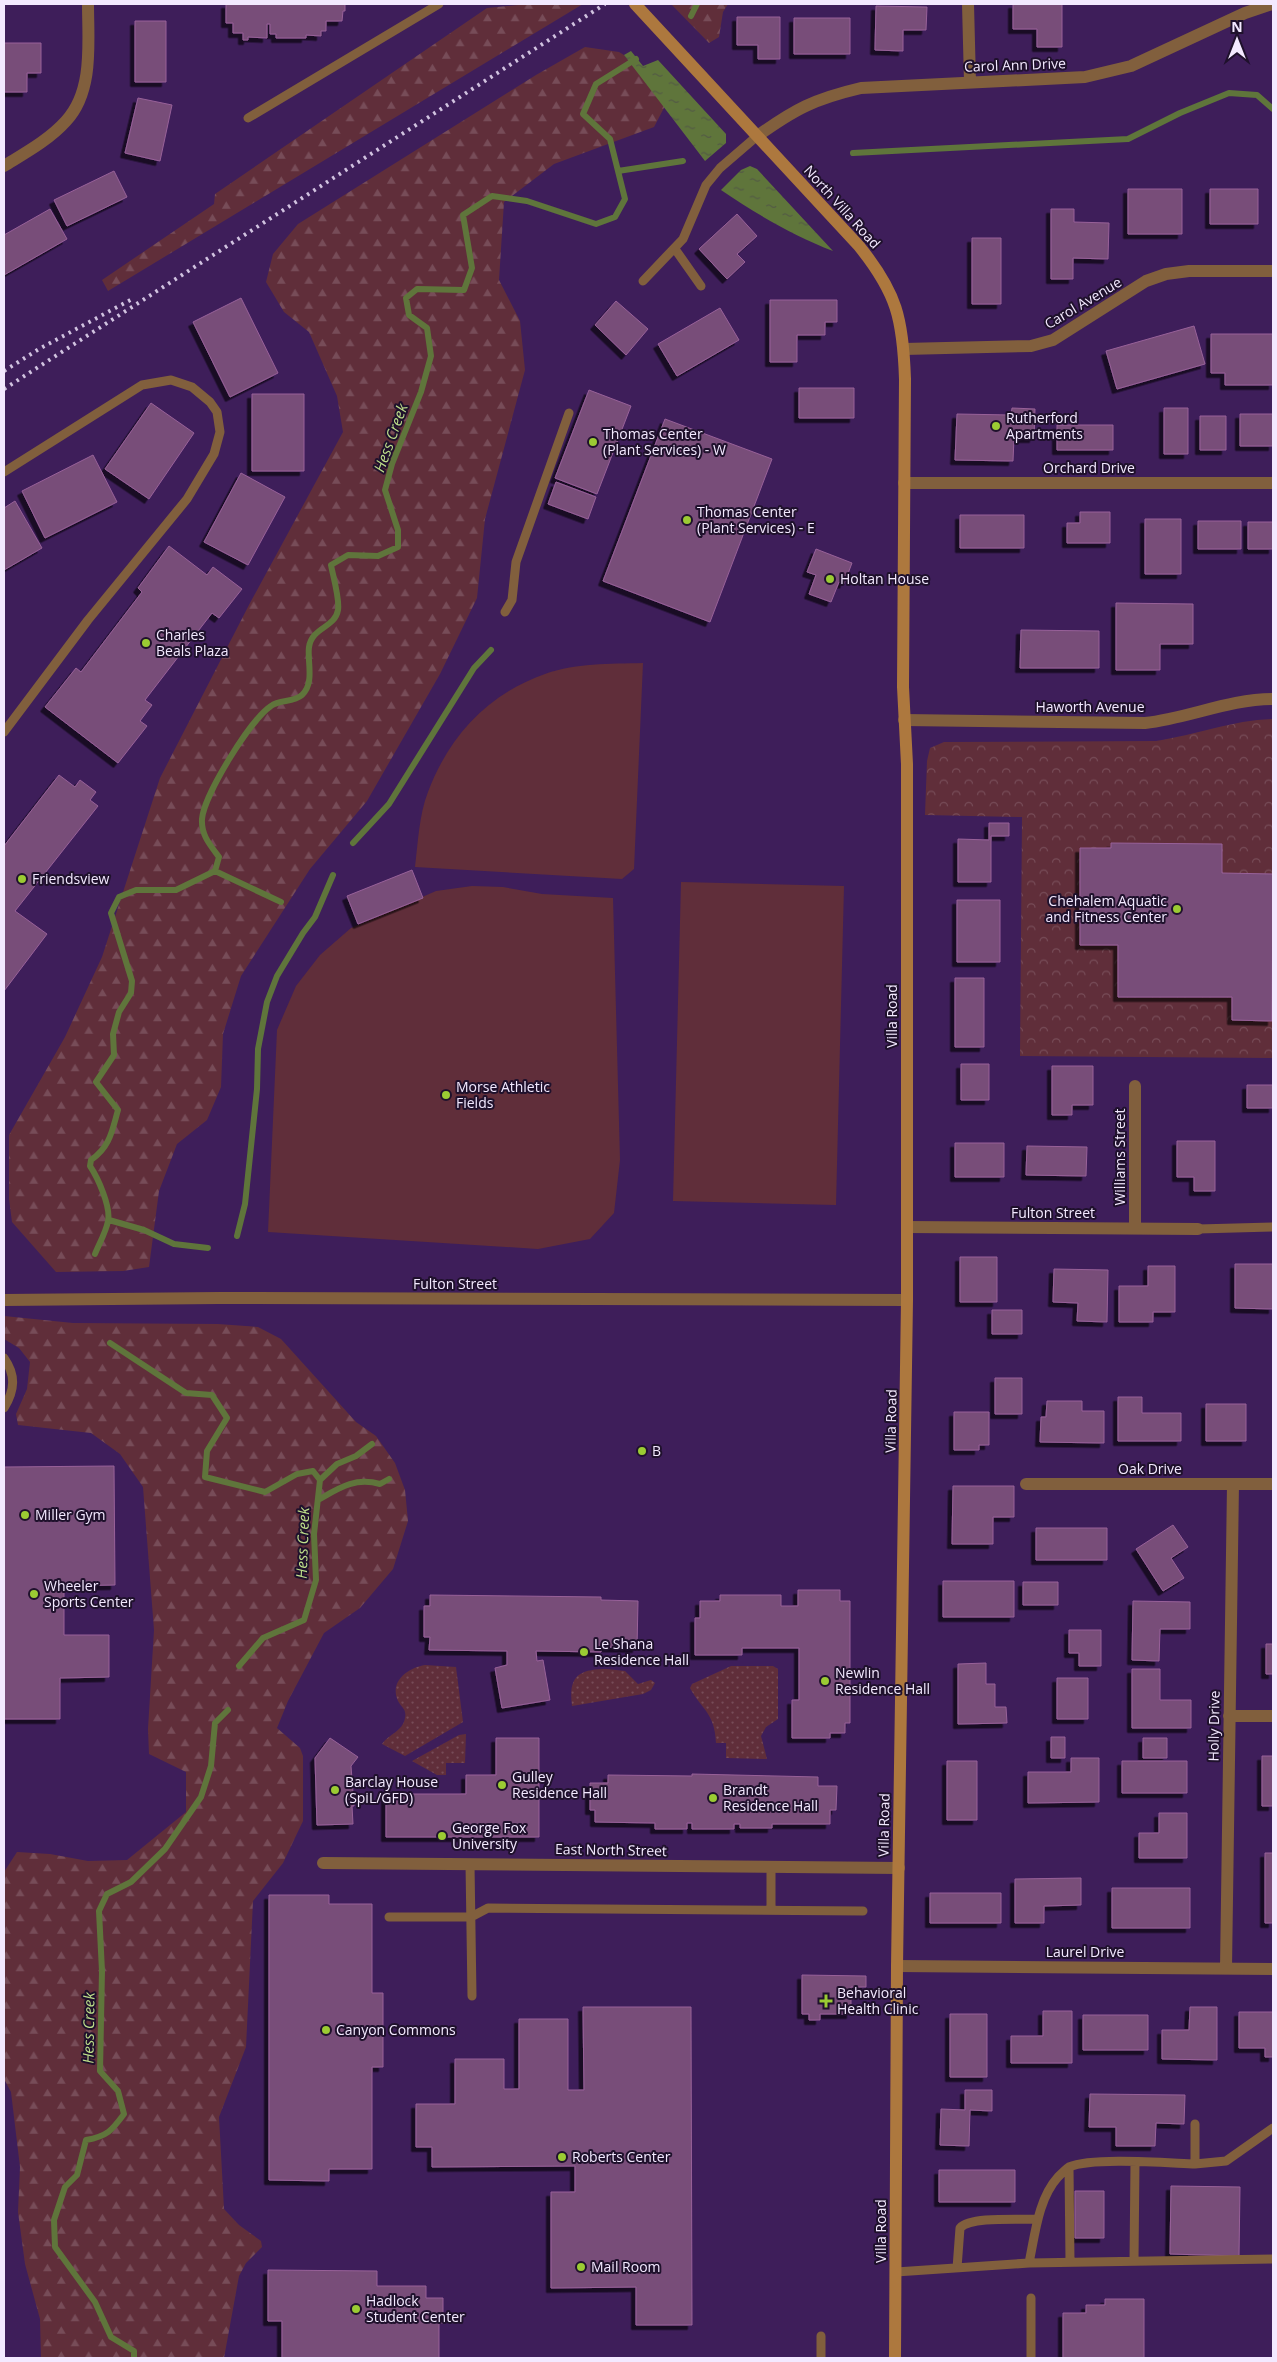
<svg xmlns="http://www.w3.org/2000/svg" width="1277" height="2362" font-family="'Open Sans',sans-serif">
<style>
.grass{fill:url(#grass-dots)}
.forest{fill:url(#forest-firs)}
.park{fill:url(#park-crowns)}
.garden{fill:#602e3a}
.water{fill:url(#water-ripples)}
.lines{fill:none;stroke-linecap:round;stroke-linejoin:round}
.stream{stroke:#5f753b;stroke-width:6}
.building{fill:#784d79;stroke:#986199;filter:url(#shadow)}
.service{stroke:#815f3d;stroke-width:9}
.minor{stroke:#815f3d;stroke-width:12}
.tertiary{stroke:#815f3d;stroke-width:12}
.secondary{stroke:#ad783e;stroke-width:12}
.rail{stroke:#d1c3e0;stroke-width:4;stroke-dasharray:2.5 5;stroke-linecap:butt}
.poi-dot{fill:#9bcb33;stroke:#1f112c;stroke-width:2}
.labels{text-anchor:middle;stroke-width:4;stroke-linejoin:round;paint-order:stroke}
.street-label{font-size:14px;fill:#f3e9ff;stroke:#1f112c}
.poi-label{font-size:14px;fill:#f3e9ff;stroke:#1f112c;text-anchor:start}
.water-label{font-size:15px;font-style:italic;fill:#bedf8a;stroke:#1f112c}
</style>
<defs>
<pattern id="grass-dots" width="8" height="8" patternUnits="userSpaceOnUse" patternTransform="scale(1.25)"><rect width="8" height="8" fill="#602e3a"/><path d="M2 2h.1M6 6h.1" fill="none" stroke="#774c58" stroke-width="1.8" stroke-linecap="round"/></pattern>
<pattern id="forest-firs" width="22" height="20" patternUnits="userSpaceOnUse" patternTransform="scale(1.25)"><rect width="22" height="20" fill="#602e3a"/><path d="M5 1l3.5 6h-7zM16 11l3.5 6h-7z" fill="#774c58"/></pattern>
<pattern id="park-crowns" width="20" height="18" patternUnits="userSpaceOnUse" patternTransform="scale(1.25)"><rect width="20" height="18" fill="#602e3a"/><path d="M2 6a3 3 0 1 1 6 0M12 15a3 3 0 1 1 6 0" fill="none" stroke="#774c58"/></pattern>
<pattern id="water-ripples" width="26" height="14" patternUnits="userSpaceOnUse" patternTransform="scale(1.25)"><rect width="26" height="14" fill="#5f753b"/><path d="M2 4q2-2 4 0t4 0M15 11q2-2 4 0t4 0" fill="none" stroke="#535b44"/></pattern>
<filter id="shadow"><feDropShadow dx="-4.5" dy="4.5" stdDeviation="0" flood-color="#0009"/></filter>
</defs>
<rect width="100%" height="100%" fill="#3e1e5a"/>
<!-- grass -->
<path class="grass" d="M425,1665L456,1667L463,1722L405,1756L382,1744C389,1734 403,1731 405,1718C407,1709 401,1707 398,1701C389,1681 408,1668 425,1665Z
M731,1666H773L778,1669V1719L766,1727L761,1736L767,1759L726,1758V1743H716C715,1713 702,1710 690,1688L692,1684Z
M607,1669L625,1671L638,1684L651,1680L655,1683L651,1690L643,1694L572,1706C568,1676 579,1669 607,1669Z
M466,1734L465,1763H446V1775H437L412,1761L459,1735Z"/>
<!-- forest -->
<path class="forest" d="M529,4H583L108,291L102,280L214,204L215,194L487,8Z
M671,4H728L723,12L719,37L709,43Z
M585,47L619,52L624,55L665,106L654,127L554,164L504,202L499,280L520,321L525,370L485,519L477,598L440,674L367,801L310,869L241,976L223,1034L221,1087L207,1120L177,1144L159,1191L149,1267L123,1271L56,1272L12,1222L9,1199V1135L65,1037L102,957L160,778L250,603L343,432L337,396L309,332L284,312L266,282L273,254L298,224L536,75Z
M4,1316L73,1323L218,1324L258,1327L281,1339L356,1422L376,1436L395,1463L405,1490L408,1521L393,1569L360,1608L324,1633L288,1701L277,1728L300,1748L303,1756V1821L283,1863L253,1901L246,2047L219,2117L224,2209L239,2225L261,2241L262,2247L246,2263L239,2276L224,2358H41L40,2319L25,2264L18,2212L20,2167L11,2092L4,2079V1872L17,1852L50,1854L88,1861L127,1860L186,1812V1772L149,1754L148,1729L154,1630L143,1487L120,1454L91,1433L18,1425L16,1414L27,1389L30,1362L19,1348L4,1339Z"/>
<!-- park -->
<path class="park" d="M1273,719V1058L1020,1056L1022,817L925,815L927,761L930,748L944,742L1156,741C1196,735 1233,720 1273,719Z"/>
<!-- garden -->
<path class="garden" d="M643,663L634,869L622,879L415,867C418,843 419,815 428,792C449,736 488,694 545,674C575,663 610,664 643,663Z
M681,882L844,886L836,1205L673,1201Z
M472,886L503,887L542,894L613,898L620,1160L614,1213L590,1239L538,1249L268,1232L277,1030L296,986L320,955L351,928L436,891Z"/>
<!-- water -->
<path class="water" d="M631,51L643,66L658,60L726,134V143L705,161L624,55Z
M750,166L757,169L833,251C794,236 756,214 721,190L741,170Z"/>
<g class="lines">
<!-- stream -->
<path class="stream" d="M691,16L697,4
M853,153L1128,139L1180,113L1229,93L1257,95L1273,109
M618,171L683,161
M353,843L389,804L474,668L491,650
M215,871L281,902
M109,1220L144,1230L174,1244L208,1248
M237,1236L245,1204L257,1089L258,1049L267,1002L277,976L303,933L315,917L333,875
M95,1254C99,1244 106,1232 108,1221C111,1207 98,1178 90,1166L91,1160C110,1147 112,1131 118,1110L96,1082L114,1055L113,1034L119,1012L131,993L132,981L111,913L119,897L136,890H176L215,871L219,857C210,845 201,835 202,819C204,795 250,720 271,706C280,699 293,703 302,695C315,683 307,661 309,647C312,627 335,628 338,610C340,600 333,576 331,565L348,555L378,556L398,547V530L385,490L392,464L421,392L431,356L427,328L409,315L406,298L417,289L464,290L472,268L463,215L492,196L527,201L596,224L615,217L625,199L610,139L583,114L596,84L636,59
M110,1343L186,1393L212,1395L227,1418L207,1451L205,1477L265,1492L297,1474L313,1471L320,1480L314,1534L316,1580L304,1620L263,1638L239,1666
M320,1480L337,1464L356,1456L372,1444
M318,1500C339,1488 355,1477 380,1484L389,1479
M134,2358V2351L111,2337L95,2302L55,2247L54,2220L65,2187L77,2175L86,2140C108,2136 112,2130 124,2114L118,2091L100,2071L102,1971L99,1911L107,1894L131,1882L165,1849L201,1797L211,1766L215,1723L228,1710"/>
</g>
<!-- building -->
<path class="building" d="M226,4H345V11H343L342,21H326V31H321V36L306,35V38H276V34H270V24H267V38L248,37V40H243V33H233V23H226Z
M1013,4H1062V47H1037V29H1013Z
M876,6L927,7L926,30H903V51L875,50Z
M737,17H780V59H758V45H737Z
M794,18H850V54H794Z
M135,21H166V82H135Z
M4,43H41V73H27V92H4Z
M138,98L172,105L160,161L125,153Z
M114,171L127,197L67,226L54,200Z
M1128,189H1182V234H1128Z
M1210,189H1258V224H1210Z
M50,209L67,239L4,275V235Z
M1051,209H1074V222L1109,223L1108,259L1073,258V279H1051Z
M737,214L757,236L737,254L745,262L727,279L699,249Z
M972,238H1001V304H972Z
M241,298L278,373L230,397L193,322Z
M770,300H837V322H825V335H797V362H770Z
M616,301L648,329L626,355L595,325Z
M720,308L739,340L677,376L658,344Z
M1194,326L1205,364L1117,389L1106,351Z
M1211,334H1273V385H1225V373H1211Z
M799,388H854V418H799Z
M589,390L631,406L597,494L555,478Z
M252,394H304V471H252Z
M151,403L194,433L149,499L105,469Z
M1012,408L1035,409L1034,438H1014L1013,461L955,460L957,414L1011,415Z
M1164,408H1188V454H1164Z
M1240,414H1273V446H1240Z
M1200,416H1226V450H1200Z
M665,419L772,459L710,622L603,581Z
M1057,425H1113V450H1057Z
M93,455L117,502L45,538L22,491Z
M241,473L285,497L248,565L204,542Z
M556,482L596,497L588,519L548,504Z
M15,501L42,548L4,570V508Z
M1080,512H1110V543H1067V523H1080Z
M960,515H1024V548H960Z
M1145,519H1181V574H1145Z
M1198,521H1241V549H1198Z
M1248,522H1273V549H1248Z
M169,546L207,575L213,567L242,589L219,618L212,613L145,700L152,705L140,721L147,726L118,763L45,707L76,668L81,672L142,592L138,588Z
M816,549L852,563L844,584L839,582L831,602L809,594L816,575L807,572Z
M1116,603L1193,604V644H1160V670H1116Z
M1021,630L1099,631V668H1020Z
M59,775L75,787L80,780L96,792L90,800L98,806L15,911L47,934L4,991V846Z
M989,823H1009V836H991V882H958V839L989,840Z
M1111,843L1222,844V873L1273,874L1272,1021L1232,1020V997H1118V945H1080V848H1111Z
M412,870L423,898L358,924L347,896Z
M957,900H1000V962H957Z
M955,978H984V1047H955Z
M961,1064H989V1100H961Z
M1052,1066H1093V1105H1072V1115H1052Z
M1247,1085H1273V1108H1247Z
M1177,1141H1215V1191H1194V1177H1177Z
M955,1143H1004V1177H955Z
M1027,1146L1087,1147L1086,1176L1026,1175Z
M960,1257H997V1302H960Z
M1235,1264H1273V1309L1235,1308Z
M1148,1266H1175V1312H1153V1322H1119V1286H1148Z
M1054,1269L1108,1270L1107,1322L1077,1321L1078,1303L1053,1302Z
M992,1310H1022V1334H992Z
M995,1378H1022V1414H995Z
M1118,1397H1142V1413H1181V1441H1118Z
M1047,1401H1082V1411H1104V1443L1040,1442L1041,1417H1046Z
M1206,1404H1246V1441H1206Z
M954,1412H989V1445H979V1450H954Z
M114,1466L115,1585L64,1586V1635H109V1677L60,1678V1719H4V1467Z
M953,1486H1014V1517H993V1544H952Z
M1173,1525L1188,1547L1171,1558L1184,1578L1163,1591L1136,1549Z
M1036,1528H1107V1560H1036Z
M943,1581H1014V1617H943Z
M1023,1582H1058V1605H1023Z
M798,1590H840V1601H850V1723H845V1733H830V1738H792V1700H799V1648H742V1655H695V1618H700V1601H720V1595H781V1606H798Z
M430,1595L601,1597V1600L638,1601L637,1648L601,1647V1652L536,1651L537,1661L543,1660L550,1700L502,1708L495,1668L507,1665V1651L429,1650L430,1637H424V1606H430Z
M1133,1601L1190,1602V1629H1160L1159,1661L1132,1660Z
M1069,1630H1101V1666H1079V1653H1069Z
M1266,1644H1273V1674H1266Z
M986,1663V1684H995V1707H1006L1007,1723L958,1724V1664Z
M1132,1669H1160V1700H1191V1728H1132Z
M1057,1678H1088V1719H1057Z
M1051,1737H1065V1758H1051Z
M330,1738L358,1757L351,1766L354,1806H352L353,1824L317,1825L315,1758Z
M496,1738H539V1837H386V1794H466V1775H496Z
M1143,1738H1167V1758H1143Z
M1262,1756H1273V1806H1262Z
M1071,1758H1099V1802L1028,1803V1772H1071Z
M947,1761H977V1820H947Z
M1122,1761H1187V1793H1122Z
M692,1774L818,1777V1786H837L836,1810H830V1824H772V1828H740V1824H734V1829H692V1823H687V1829H655V1823L595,1822V1810H590V1783H608V1775L692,1776Z
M1159,1813H1187V1858H1139V1833H1159Z
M1265,1853H1273V1923H1265Z
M1081,1878V1905L1044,1906V1923H1015V1879Z
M1112,1888H1190V1928H1112Z
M930,1893H1001V1923H930Z
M269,1895H329V1904H372V1993H383V2067H372V2169H329V2181L269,2180Z
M802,1975L866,1976V1987H851V2014H820V2020H809V2014H802Z
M583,2007H691L692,2325H636V2287L551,2288V2192H575V2166L432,2167V2147H416V2104H455V2059H504V2089H519V2019H568V2090H584Z
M1190,2007H1217V2060L1162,2059V2030H1189Z
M1043,2011H1072V2063H1011V2036H1043Z
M1239,2012H1273V2057H1265V2048H1239Z
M950,2014H987V2077H950Z
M1083,2015H1148V2050H1083Z
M965,2090H992V2111L970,2110L969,2146L940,2145L941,2109L965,2110Z
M1090,2094L1185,2095L1184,2124L1156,2123L1155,2146H1116V2127H1089Z
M939,2170H1015V2202H939Z
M1171,2186L1240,2187L1239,2256L1170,2254Z
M1075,2191H1104V2238H1075Z
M268,2270L377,2271V2286H426V2298H443V2323H439V2358H282V2321H268Z
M1105,2299H1144V2358H1063V2313H1086V2305H1105Z"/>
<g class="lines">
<!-- service -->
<path class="service" d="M248,118L439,4
M675,249L701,286
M643,281L683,239L706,185L720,168L756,137
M4,472L142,385L171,380L192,387L210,402L217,412L220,432L214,454L187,499L88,620L4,732
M505,612L512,600L516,562L569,413
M1198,1229L1273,1227
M4,1358C16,1375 15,1390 4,1408
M470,1864L472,1996
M771,1910V1867
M389,1917H471L488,1908L863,1911
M1195,2164L1226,2161L1273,2128
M1069,2167L1070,2261
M1134,2260L1135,2162
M1029,2263L1273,2259
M957,2268L960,2228C971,2216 1021,2220 1038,2219
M896,2272L1029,2263C1035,2235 1038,2199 1058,2177C1061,2174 1066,2169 1069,2167C1093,2157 1167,2163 1195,2164V2124
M821,2336V2358
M1031,2358V2298"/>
<!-- minor -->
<path class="minor" d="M968,4L970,82
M756,137C795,109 814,99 861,88L1085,77L1131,66L1245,13L1272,4
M4,166C25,153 49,140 66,121C94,91 88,42 88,4
M904,349L1031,346L1053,340L1146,281L1166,274L1189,271H1273
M904,483H1273
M1135,1086V1228
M907,1227L1198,1229
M1026,1484H1273
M1229,1716H1273
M323,1863L899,1868
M897,1966L1273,1969
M1226,1968L1233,1484"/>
<!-- tertiary -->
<path class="tertiary" d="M904,720L1145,723C1189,718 1229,699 1273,699
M4,1300L219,1298L907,1300"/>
<!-- secondary -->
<path class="secondary" d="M635,4L859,246C897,293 903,319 905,379L903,687L907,764V1300L897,1966L895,2358"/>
<!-- rail -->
<path class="rail" d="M4,371L39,349L134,298
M4,389L605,4"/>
</g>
<!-- markers -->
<g class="poi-dot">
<circle cx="996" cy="426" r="5"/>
<circle cx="593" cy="442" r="5"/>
<circle cx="687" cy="520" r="5"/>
<circle cx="830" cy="579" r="5"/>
<circle cx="146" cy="643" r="5"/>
<circle cx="22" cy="879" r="5"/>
<circle cx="1177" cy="909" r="5"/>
<circle cx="446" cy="1095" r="5"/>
<circle cx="642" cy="1451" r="5"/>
<circle cx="25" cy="1515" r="5"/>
<circle cx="34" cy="1594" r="5"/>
<circle cx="584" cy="1652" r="5"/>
<circle cx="825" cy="1681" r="5"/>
<circle cx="502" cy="1785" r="5"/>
<circle cx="335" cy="1790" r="5"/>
<circle cx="713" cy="1798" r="5"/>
<circle cx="442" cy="1836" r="5"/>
<path d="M823.5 1993.5h5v5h5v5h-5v5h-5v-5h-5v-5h5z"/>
<circle cx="326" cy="2030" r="5"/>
<circle cx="562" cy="2157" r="5"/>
<circle cx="581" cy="2267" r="5"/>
<circle cx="356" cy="2309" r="5"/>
</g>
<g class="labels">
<!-- street labels -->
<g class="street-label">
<text transform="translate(1015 65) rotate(-2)" y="5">Carol Ann Drive</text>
<text transform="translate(842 207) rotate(48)" y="5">North Villa Road</text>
<text transform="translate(1083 303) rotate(-31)" y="5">Carol Avenue</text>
<text x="1089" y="473">Orchard Drive</text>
<text x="1090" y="712">Haworth Avenue</text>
<text transform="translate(892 1016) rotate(-90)" y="5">Villa Road</text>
<text transform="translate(1120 1157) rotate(-90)" y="5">Williams Street</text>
<text x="1053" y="1218">Fulton Street</text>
<text x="455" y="1289">Fulton Street</text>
<text transform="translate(891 1421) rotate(-89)" y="5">Villa Road</text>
<text x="1150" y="1474">Oak Drive</text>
<text transform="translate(1214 1726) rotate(-89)" y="5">Holly Drive</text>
<text transform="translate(884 1825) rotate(-89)" y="5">Villa Road</text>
<text transform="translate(611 1850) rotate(1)" y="5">East North Street</text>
<text x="1085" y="1957">Laurel Drive</text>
<text transform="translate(881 2231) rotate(-90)" y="5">Villa Road</text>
</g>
<!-- poi labels -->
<g class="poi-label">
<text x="1006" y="423">Rutherford<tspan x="1006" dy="16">Apartments</tspan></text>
<text x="603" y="439">Thomas Center<tspan x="603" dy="16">(Plant Services) - W</tspan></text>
<text x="697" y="517">Thomas Center<tspan x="697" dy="16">(Plant Services) - E</tspan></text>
<text x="840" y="584">Holtan House</text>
<text x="156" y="640">Charles<tspan x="156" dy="16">Beals Plaza</tspan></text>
<text x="32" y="884">Friendsview</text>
<text x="1167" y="906" text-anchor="end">Chehalem Aquatic<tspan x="1167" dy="16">and Fitness Center</tspan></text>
<text x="456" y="1092">Morse Athletic<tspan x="456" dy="16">Fields</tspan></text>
<text x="652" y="1456">B</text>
<text x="35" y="1520">Miller Gym</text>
<text x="44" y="1591">Wheeler<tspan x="44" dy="16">Sports Center</tspan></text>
<text x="594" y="1649">Le Shana<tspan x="594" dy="16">Residence Hall</tspan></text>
<text x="835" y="1678">Newlin<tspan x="835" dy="16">Residence Hall</tspan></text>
<text x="512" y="1782">Gulley<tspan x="512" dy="16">Residence Hall</tspan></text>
<text x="345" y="1787">Barclay House<tspan x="345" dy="16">(SpiL/GFD)</tspan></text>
<text x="723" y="1795">Brandt<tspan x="723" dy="16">Residence Hall</tspan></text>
<text x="452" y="1833">George Fox<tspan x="452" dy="16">University</tspan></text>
<text x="837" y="1998">Behavioral<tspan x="837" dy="16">Health Clinic</tspan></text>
<text x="336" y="2035">Canyon Commons</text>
<text x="572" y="2162">Roberts Center</text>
<text x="591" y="2272">Mail Room</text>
<text x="366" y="2306">Hadlock<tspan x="366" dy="16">Student Center</tspan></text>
</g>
<!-- water labels -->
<g class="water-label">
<text transform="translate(391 438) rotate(-70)" y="5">Hess Creek</text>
<text transform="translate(303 1543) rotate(-88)" y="5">Hess Creek</text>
<text transform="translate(89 2028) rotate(-89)" y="5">Hess Creek</text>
</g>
</g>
<!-- border -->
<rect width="1277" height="2362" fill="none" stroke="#f3e9ff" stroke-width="10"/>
<!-- north arrow -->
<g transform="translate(1237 40)" stroke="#1f112c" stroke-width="4" paint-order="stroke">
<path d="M0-4L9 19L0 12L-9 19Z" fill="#f3e9ff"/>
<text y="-8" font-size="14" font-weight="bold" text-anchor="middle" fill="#f3e9ff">N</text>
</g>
</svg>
